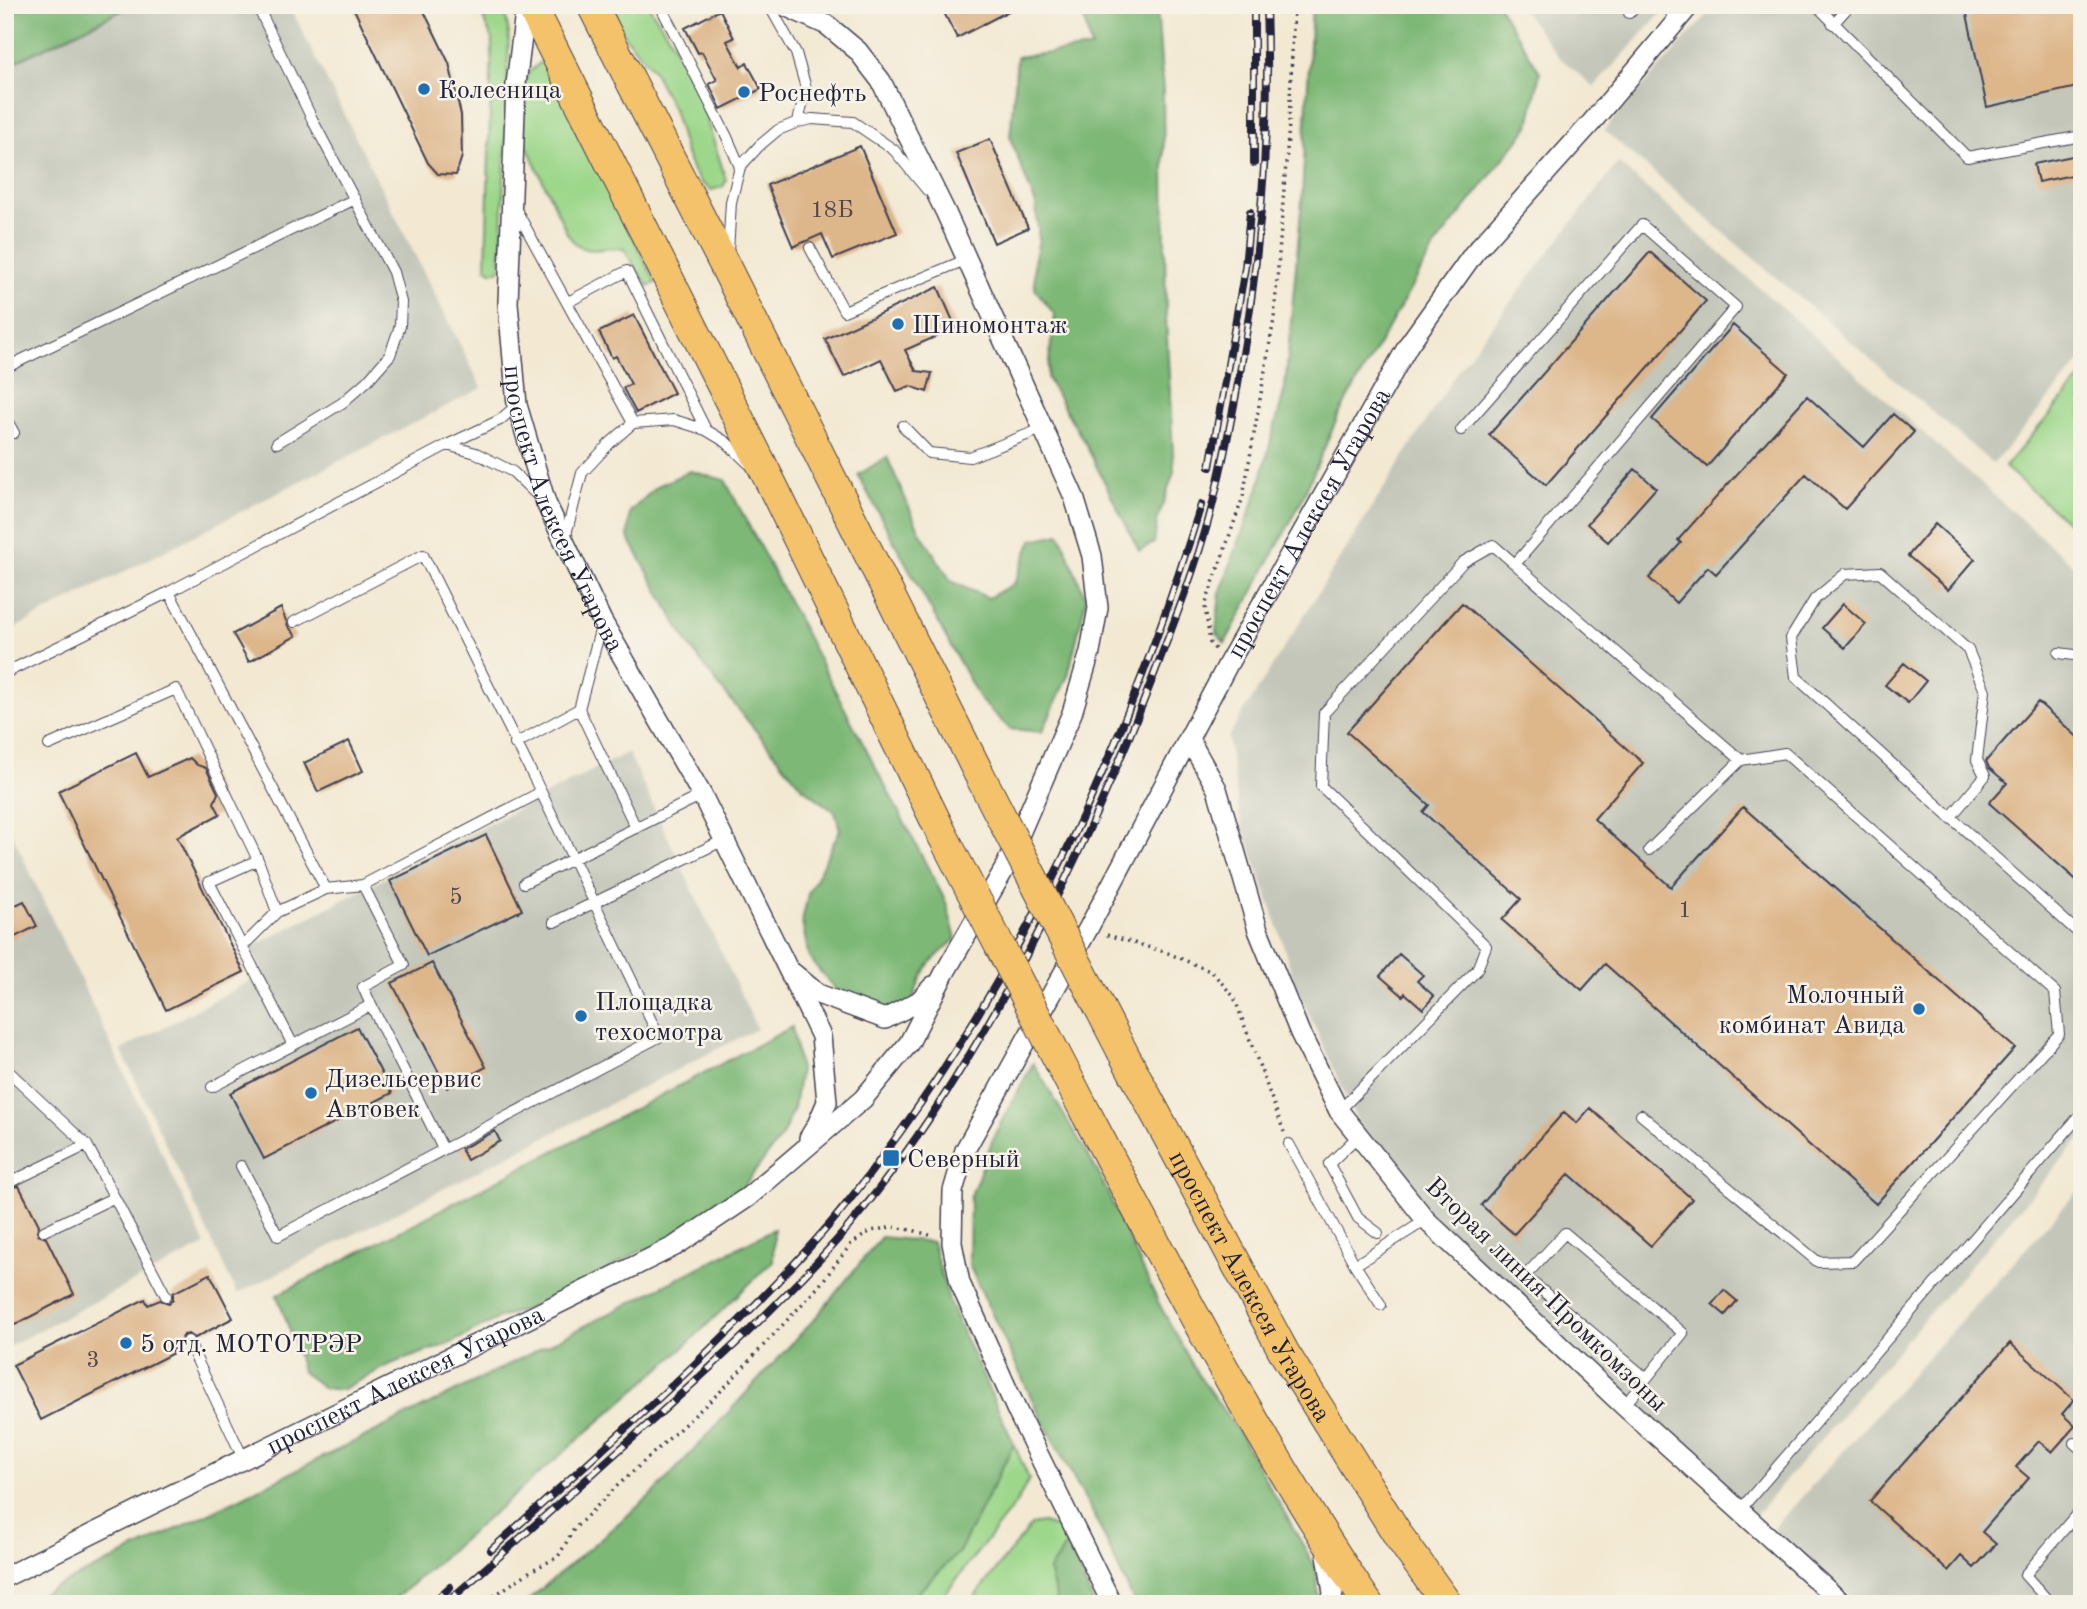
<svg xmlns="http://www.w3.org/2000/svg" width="2087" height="1609" font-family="'Old Standard TT',serif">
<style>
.industrial{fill:#c3c6b9}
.green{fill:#9cd78a;stroke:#5f7c62;stroke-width:2}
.forest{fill:#7db876;stroke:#506d58;stroke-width:2}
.building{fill:#ddb68a}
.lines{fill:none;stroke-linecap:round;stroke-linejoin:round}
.lane-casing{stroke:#414052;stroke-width:12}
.street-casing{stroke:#414052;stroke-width:22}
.primary-casing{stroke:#414052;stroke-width:32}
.path{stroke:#414052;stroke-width:3.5;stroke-dasharray:2 5;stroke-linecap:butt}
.lane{stroke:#fff;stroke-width:10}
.street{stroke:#fff;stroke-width:19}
.primary{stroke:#f4c26a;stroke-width:30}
.rail-casing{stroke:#22223b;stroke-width:8}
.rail{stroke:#f7f3e8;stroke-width:5;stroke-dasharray:16;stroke-linecap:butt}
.primary-bridge-casing{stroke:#414052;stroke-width:32;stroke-linecap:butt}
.primary-bridge{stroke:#f4c26a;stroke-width:30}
.poi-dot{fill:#1f6fb2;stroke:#f7f3e8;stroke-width:2.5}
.labels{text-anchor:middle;stroke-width:5;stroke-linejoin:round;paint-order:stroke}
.number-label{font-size:23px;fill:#51474f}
.poi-label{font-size:26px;fill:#22223b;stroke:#f7f3e8;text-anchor:start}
.street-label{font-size:26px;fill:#22223b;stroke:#f7f3e8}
</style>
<rect width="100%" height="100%" fill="#f7f3e8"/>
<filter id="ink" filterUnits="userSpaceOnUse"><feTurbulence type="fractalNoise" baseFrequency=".0143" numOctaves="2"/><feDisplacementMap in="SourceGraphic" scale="14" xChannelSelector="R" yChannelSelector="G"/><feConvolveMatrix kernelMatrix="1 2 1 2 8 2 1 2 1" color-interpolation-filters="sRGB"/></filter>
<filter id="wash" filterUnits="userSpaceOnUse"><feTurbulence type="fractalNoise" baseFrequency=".00686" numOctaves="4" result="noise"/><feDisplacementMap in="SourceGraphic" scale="28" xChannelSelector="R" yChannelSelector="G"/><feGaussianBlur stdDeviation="1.57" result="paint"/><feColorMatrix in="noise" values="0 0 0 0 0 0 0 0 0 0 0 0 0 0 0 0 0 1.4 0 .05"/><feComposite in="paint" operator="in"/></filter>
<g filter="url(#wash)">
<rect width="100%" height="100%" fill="#f3e9d3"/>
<!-- industrial -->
<path class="industrial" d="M5,5H289L482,388L5,633Z
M1519,5H1669L1594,87L1560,58Z
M1716,5H2082V360L1993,464L1604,130Z
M1618,163L2082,573V1136L1755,1516L1466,1255L1364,1136L1294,981L1277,924L1240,819L1228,737L1458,370Z
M628,752L757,1029L237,1294L121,1050L263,974L250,948Z
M5,819L205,1245L5,1348Z
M2082,1186V1604H1859L1772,1530Z"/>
<!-- green -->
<path class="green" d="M478,5H504L509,34L501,267L498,271H491L486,268L492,39Z
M608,5H648L669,36L699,96L723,170L726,180L723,187L711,190L701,183L693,171L685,151L673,109L653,70L623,34Z
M544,59L656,283L648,286L624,249C599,244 588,261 568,235L526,144L523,125L524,86L527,74Z
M2082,377V535L2005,467Z
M1014,1444L1029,1479L1017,1502L937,1604H906L959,1552Z
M1043,1523L1056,1527L1067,1544L1049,1570L1058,1604H969L1031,1525Z"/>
<!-- forest -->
<path class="forest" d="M27,5H133L5,67V16Z
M1081,5H1157L1163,92L1166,318L1174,472L1157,521L1154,543L1139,551L1086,445L1047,378L1055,315L1035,289L1034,262L1039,240L1036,205L1010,138L1017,57L1091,48Z
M1312,5H1498L1540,72L1529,126L1435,246L1339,414L1299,506L1225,643L1216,633L1220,593L1258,490L1285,388L1302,199Z
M887,457L919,530L951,581L988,598L1014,584L1032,540L1060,534L1086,599L1068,676L1042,732L1010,729L980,700L858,475Z
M690,471L725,480L946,902L956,939C930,961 920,971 912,1005L883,1011L837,991L809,958L802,922L808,894L840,830L835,812L801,786L720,687L688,644L628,537L630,512L657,486Z
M792,1027L800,1070L794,1108L782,1136L733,1200L703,1228L636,1253L562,1297L499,1318L451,1343L391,1364L341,1390L324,1388L302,1372L294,1342L277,1295Z
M1033,1063L1098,1172L1158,1302L1197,1373L1238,1431L1316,1568L1319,1604H1135L1095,1517L1040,1416L969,1265L970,1198L995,1134Z
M774,1229L773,1261L679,1352L389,1604H21C274,1483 525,1358 774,1229Z
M881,1237L932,1242L951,1307L1014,1444L959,1552L906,1604H524L656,1491L818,1315Z
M1067,1544L1094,1604H1058L1049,1570Z"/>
<g id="blocks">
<!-- building -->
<path class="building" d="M352,5H421L449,63L461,115L462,156L456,175L438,174L428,163Z
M940,5H1020L957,38Z
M1965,5H2082V86L1987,107Z
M720,10L734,38L727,41L741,67L747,63L761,89L721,109L709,84L717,80L702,52L698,53L685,28Z
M990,139L1028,228L994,243L956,153Z
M860,146L897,233L833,259L822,234L793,247L767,185Z
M2082,154V173L2038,182L2034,164Z
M1650,252L1706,301L1546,485L1489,435Z
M938,287L956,328L905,350L916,371L932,373L927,392L910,386L897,391L881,359L844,377L825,339Z
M634,315L674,393L636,413L623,388L631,384L616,356L612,358L599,332Z
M1733,325L1788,373L1707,467L1652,419Z
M1807,396L1864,447L1893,414L1914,432L1845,509L1806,474L1716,574L1708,567L1676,603L1649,578L1681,543L1678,540Z
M1635,469L1656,488L1608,542L1587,524Z
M1935,524L1975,559L1948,590L1908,556Z
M1462,603L1643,763L1594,819L1671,887L1743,807L2015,1048L1876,1204L1605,964L1582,990L1502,920L1521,899L1423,812L1429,805L1347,732Z
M1843,604L1866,624L1845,648L1822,628Z
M281,608L288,626L296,636L249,662L233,634Z
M1904,663L1926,681L1908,703L1885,685Z
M2038,702L2082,741V885L1989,803L2007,783L1989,768L1986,761Z
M349,741L363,771L318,792L304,763Z
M136,753L148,777L190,758L197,765L206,768L218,793L214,803L220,814L177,837L244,972L166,1010L58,791Z
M486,835L522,910L427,956L390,881Z
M24,901L37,926L5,942V910Z
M1399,954L1423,975L1417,981L1434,996L1423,1009L1405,993L1403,996L1380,976Z
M432,963L486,1067L447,1088L392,983Z
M357,1027L392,1093L264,1159L230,1093Z
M1590,1108L1692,1199L1651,1246L1569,1174L1514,1234L1481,1205L1564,1112L1577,1123Z
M495,1131L500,1141L467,1160L461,1149Z
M5,1159L12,1173L8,1179L9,1184L14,1187L19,1186L39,1225L37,1230L38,1235L46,1238L74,1294L5,1330Z
M210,1274L233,1318L195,1338L189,1334L184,1335L181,1340V1344L171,1350L173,1353L41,1420L13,1365L145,1299L148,1305L160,1300L169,1303L173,1299V1293Z
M1724,1290L1737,1301L1725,1315L1712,1304Z
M2010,1343L2074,1400L2062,1414L2075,1426L2052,1452L2039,1441L2016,1467L2029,1478L1982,1532L1996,1544L1974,1568L1961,1556L1948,1571L1870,1501Z"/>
</g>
</g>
<g filter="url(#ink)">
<use href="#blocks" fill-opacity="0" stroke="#414052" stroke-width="2"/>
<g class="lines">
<!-- lane casing -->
<g class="lane-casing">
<path id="lane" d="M257,5L314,123L393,272L401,302L400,326L390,355L367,381L342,403L277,443
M660,5L727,137L740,167
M769,5L796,53L806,88L798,122
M1664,5L1678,20
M1816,5L1967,157L2082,136
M5,6L7,5
M1629,13L1636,5
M1833,24L1850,5
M515,208L633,423
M810,248L844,311L965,260
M728,252L731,202L740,167L759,146L778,130L798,122L812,119L853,122L894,150L927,190
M568,302L627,271L706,430
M5,368L355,199
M5,417L14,433
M903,426L929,453L970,457L1042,429
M1461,430L1642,225L1736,307L1516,563
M447,445L476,453L513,472L541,499
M565,538L582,473L609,444L633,423L674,420L706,430L726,442L749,464
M169,592L326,889
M602,623L579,709L636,828
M2059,653L2082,656
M5,673L169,592L447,445L500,420L517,405
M515,744L579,709
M49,745L176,689L258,860L277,912
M1950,818L1985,776L1977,760L1985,691L1968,650L1880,572L1845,574L1815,599L1791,638L1796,677L2082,936
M1649,850L1741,760
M258,860L209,882L293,1045
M524,883L702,795
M554,922L724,840
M243,946L277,912L326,889L363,885L541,792
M371,1005L443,1149
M5,1068L87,1145L166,1296
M212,1087L371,1005L363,987L404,965L363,885
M1339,1111L1477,970L1486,946L1321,786L1324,713L1463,562L1493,545L1741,760L1785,753L2055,992L2059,1034L1853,1261L1818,1262L1641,1115
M1358,1136L1329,1164L1358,1218L1378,1233
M1289,1144L1355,1265L1381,1305
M241,1166L278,1236L659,1037L541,792L423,555L294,622
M15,1180L87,1145
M44,1231L113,1198
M1355,1265L1426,1220
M188,1341L244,1460
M1624,1406L1683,1333L1565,1233L1525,1276L1646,1378
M2074,1443L2082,1450
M1740,1510L2082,1113
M2051,1604L2025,1575L2082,1508"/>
</g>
<!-- street casing -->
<g class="street-casing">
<g id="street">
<path id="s1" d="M526,5L516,84L508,303L517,405L546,503L564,541L602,621L702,795L821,1036L827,1102L817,1125L809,1138"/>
<path d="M1189,739L1217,789L1258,930L1300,1033L1339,1111L1426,1220L1624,1406L1843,1604"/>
<path d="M793,973L818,994L885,1019L919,1001L933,986"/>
<path d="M1326,1548L1333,1593L1331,1604"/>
<path id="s2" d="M5,1577L675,1246L748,1197L863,1099L909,1043L944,974L1005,868L1072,713L1090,652L1098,608L1092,556L1074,497L946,213L881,81L858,51L827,25L783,5"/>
<path id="s3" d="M1112,1604L1017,1411L960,1283L952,1243L953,1191L965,1150L1088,929L1228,664L1409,344L1474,253L1591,123L1690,5"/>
</g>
</g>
<!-- primary casing -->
<g class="primary-casing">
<g id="primary">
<path d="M531,5L774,489L943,836"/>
<path d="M592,5L727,270L978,772"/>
<path id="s4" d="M1122,1051L1285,1354L1400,1538L1447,1604"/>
<path d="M1086,1113C1174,1280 1262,1447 1368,1604"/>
</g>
</g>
<!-- path -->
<path class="path" d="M1215,649L1210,643L1205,606L1243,497L1274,319L1289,124L1294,5
M1107,935L1168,953L1212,972L1234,997L1284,1132
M482,1604L532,1570L558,1557L574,1529L616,1487L722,1390L819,1286L851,1244L871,1231L892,1227L912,1230L933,1236"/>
<!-- lane -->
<use href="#lane" class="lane"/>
<!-- street -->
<use href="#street" class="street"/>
<!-- primary -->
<use href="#primary" class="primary"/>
<!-- rail casing -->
<g class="rail-casing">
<path id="rail" d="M1254,5V163
M1210,467L1245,268L1250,212
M491,1550C604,1447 721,1348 822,1233C851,1201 876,1165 901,1131C1036,943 1133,725 1201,505
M431,1604L450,1587
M445,1604C516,1542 586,1480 656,1417C719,1360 781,1303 837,1240C914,1152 974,1052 1029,950C1079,857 1122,759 1160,659C1181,604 1203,548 1216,490C1253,332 1272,167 1266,5"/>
</g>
<!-- rail -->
<use href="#rail" class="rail"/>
<!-- primary-bridge casing -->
<g class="primary-bridge-casing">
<path id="primary-bridge" d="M978,772L1122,1051
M943,836L1086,1113"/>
</g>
<!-- primary-bridge -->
<use href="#primary-bridge" class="primary-bridge"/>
</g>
</g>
<!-- markers -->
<g class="poi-dot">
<circle cx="424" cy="89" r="7"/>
<circle cx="744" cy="92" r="7"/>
<circle cx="898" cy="324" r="7"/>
<circle cx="1919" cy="1009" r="7"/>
<circle cx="581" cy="1016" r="7"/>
<circle cx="311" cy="1093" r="7"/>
<rect x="882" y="1149" width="18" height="18" rx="3.5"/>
<circle cx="126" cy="1343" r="7"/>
</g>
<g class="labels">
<!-- number labels -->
<g class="number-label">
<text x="832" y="217">18Б</text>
<text x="456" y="904">5</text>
<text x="1685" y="917">1</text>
<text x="93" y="1367">3</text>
</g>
<!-- poi labels -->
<g class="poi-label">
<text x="438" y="98">Колесница</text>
<text x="758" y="101">Роснефть</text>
<text x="912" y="333">Шиномонтаж</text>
<text x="1905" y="1003" text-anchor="end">Молочный<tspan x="1905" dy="30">комбинат Авида</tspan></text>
<text x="595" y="1010">Площадка<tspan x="595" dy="30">техосмотра</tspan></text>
<text x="325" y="1087">Дизельсервис<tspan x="325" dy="30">Автовек</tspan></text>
<text x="907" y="1167">Северный</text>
<text x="140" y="1352">5 отд. МОТОТРЭР</text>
</g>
<!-- street labels -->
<g class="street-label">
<text dy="9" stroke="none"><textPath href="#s1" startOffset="514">проспект Алексея Угарова</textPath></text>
<text dy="9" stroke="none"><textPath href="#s3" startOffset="1206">проспект Алексея Угарова</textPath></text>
<text dy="9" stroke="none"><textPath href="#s4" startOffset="268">проспект Алексея Угарова</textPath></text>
<text transform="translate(1547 1294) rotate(44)" y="9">Вторая линия Промкомзоны</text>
<text dy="9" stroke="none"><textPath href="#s2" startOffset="446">проспект Алексея Угарова</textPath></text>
</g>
</g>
<!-- margin -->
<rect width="2087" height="1609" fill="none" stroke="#f7f3e8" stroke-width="28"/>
</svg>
